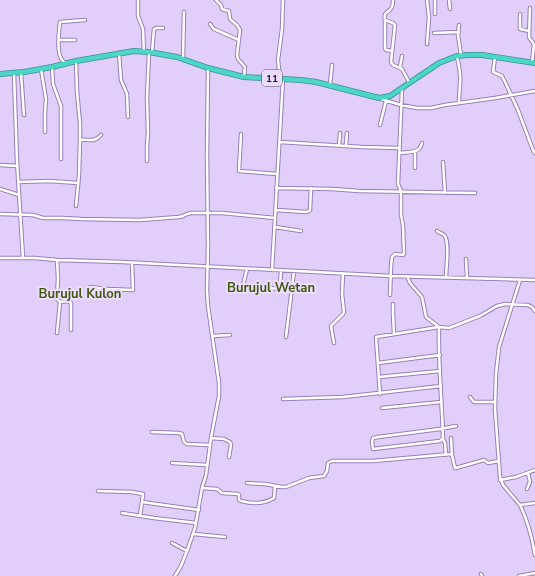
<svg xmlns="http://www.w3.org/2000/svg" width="535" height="576" font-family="'Nunito Sans',sans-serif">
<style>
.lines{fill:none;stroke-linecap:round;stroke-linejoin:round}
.street-casing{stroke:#9880b3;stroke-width:4.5}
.highway-casing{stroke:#3b918f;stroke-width:6}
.street{stroke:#fff;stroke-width:2.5}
.highway{stroke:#4bd6c8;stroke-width:4.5}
.labels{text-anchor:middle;stroke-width:4;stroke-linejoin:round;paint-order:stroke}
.shield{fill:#ecddff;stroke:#5a4f67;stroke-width:1}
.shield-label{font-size:10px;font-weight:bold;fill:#1c1226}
.quarter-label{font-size:13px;font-weight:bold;fill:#41570c;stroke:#ecddff}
</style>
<rect width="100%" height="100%" fill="#e2cefa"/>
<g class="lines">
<!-- street casing -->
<g class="street-casing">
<path id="street" d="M138,0V16L143,29L144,52
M216,0L221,5L222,9L229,11L230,19L237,25L240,30L237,55L238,59L245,67L244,76
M393,0C393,2 393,5 392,7C389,13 383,11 385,20L393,23L395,25L391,62L393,65L402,69L409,82
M427,0L429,17L427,44
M435,0V14
M449,0L450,9
M530,8L529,37C530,40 533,41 534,45L532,62
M520,14V29L529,31
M385,20V48L386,50L392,51
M210,24L214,29L239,40
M459,25L458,35L461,55
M434,33L459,32
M59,40H75
M152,52L154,29L156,28H163
M119,53L121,80L127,94L128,117
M457,57C459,65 461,74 460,83C460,90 459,94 459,102
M495,57L493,72L502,76L506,84L518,110L533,150L535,153
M183,59L184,12
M76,61L77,92L80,123V140C89,139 94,143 101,135
M65,63C64,62 61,59 61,58C57,51 59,30 60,22L85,20
M52,67L53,84L61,106V159
M400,67L402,56
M41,69L46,99L45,113V132
M21,73L24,115
M14,74L17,161L23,258
M280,79L278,60L282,29L283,0
M330,85L332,65
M381,99L401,105L417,108H431L445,105L495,98L535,91
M380,125L386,101
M241,134L239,171L277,174
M280,142L362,147L399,148
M339,145L340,133
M346,145L347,133
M400,153C405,152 415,153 419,149C420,148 422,144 422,143
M147,161V145L148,133L147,98L149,52
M443,162L445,193
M0,165L17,166
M415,168V151
M18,182L49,181L78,183
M276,188L332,189L359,191L475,193
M0,189L19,195
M76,206L79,175L80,140
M276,210L306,212L309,211L310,210L311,188
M0,214L33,215L43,218H63L81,219L140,220L179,217L183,216L187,214L191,213H222L275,218
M275,227L301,231
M437,231C439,233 443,233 445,236C450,245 446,267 446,277
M0,258H35L57,260L122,262L391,276L535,280
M466,259L467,278
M57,260L58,278L57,299L60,302L57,333
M272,270L283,79
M407,276L410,283L422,297L426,317L439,327L449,328L480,316L497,306L505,304L528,305L532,307L535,311
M520,280L499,347L496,374L495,409L500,477L503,485L520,505L535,503
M90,287L108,289L133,290L132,263
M264,287L278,289L280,285L281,271
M242,289L247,269
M390,295L391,266L392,257L395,254L403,255L404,253L403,226L401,214V191L398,184L402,89
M60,302L68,301L71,303V330
M393,304V314L394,334
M213,336L230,335
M286,337L294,271
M334,343L331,326L343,314L344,312L342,294L343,273
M378,363L440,355
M379,377L440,371
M380,394L376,337L439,327C438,364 442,401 443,438L440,441L373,449L372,442L373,438L378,437L440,429L456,426
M470,397L474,402H495
M283,399L343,397L441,386
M382,408L441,402
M152,432L179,433L182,434L184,442L187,444L210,445
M211,438L224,439L230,442L231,445L229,457
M451,438L452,455
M443,439L445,443L446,455
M172,463L207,465
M500,480L516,477L535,470
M247,483L265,484L282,487H286L309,478L324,476L327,471L328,463L332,461H373L451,454L452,455L455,468H456L484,460L488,463L499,461
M202,488L217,489L222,493L238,494L239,495V500L241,501C252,504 264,504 274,498L275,486
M527,489L530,482L528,473
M98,491L132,492L143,494L142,502L140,516
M142,502L199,510
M520,505C528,521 532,537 535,555
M122,513L154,518L196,523
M194,534L225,537
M172,543L187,551
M481,574L482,576
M175,576L181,566L187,551L195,528L202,488L206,475L211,438L219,396V383L208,306L207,290L208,247L207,155L208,68
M519,576L535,573"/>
</g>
<!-- highway casing -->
<g class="highway-casing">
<path id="highway" d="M0,74L24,72L52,67L76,61L134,51L149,52L177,57L208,68L244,77L301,80L316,82L379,98L390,96L439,63L457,56L468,55H482L535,63"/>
</g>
<!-- street -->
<use href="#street" class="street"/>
<!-- highway -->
<use href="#highway" class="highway"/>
</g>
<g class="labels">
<!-- shield labels -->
<rect class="shield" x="262" y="70" width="20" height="16" rx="3"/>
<g class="shield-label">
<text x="272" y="82">11</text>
</g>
<!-- quarter labels -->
<g class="quarter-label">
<text x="271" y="292">Burujul Wetan</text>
<text x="80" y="298">Burujul Kulon</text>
</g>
</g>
</svg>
